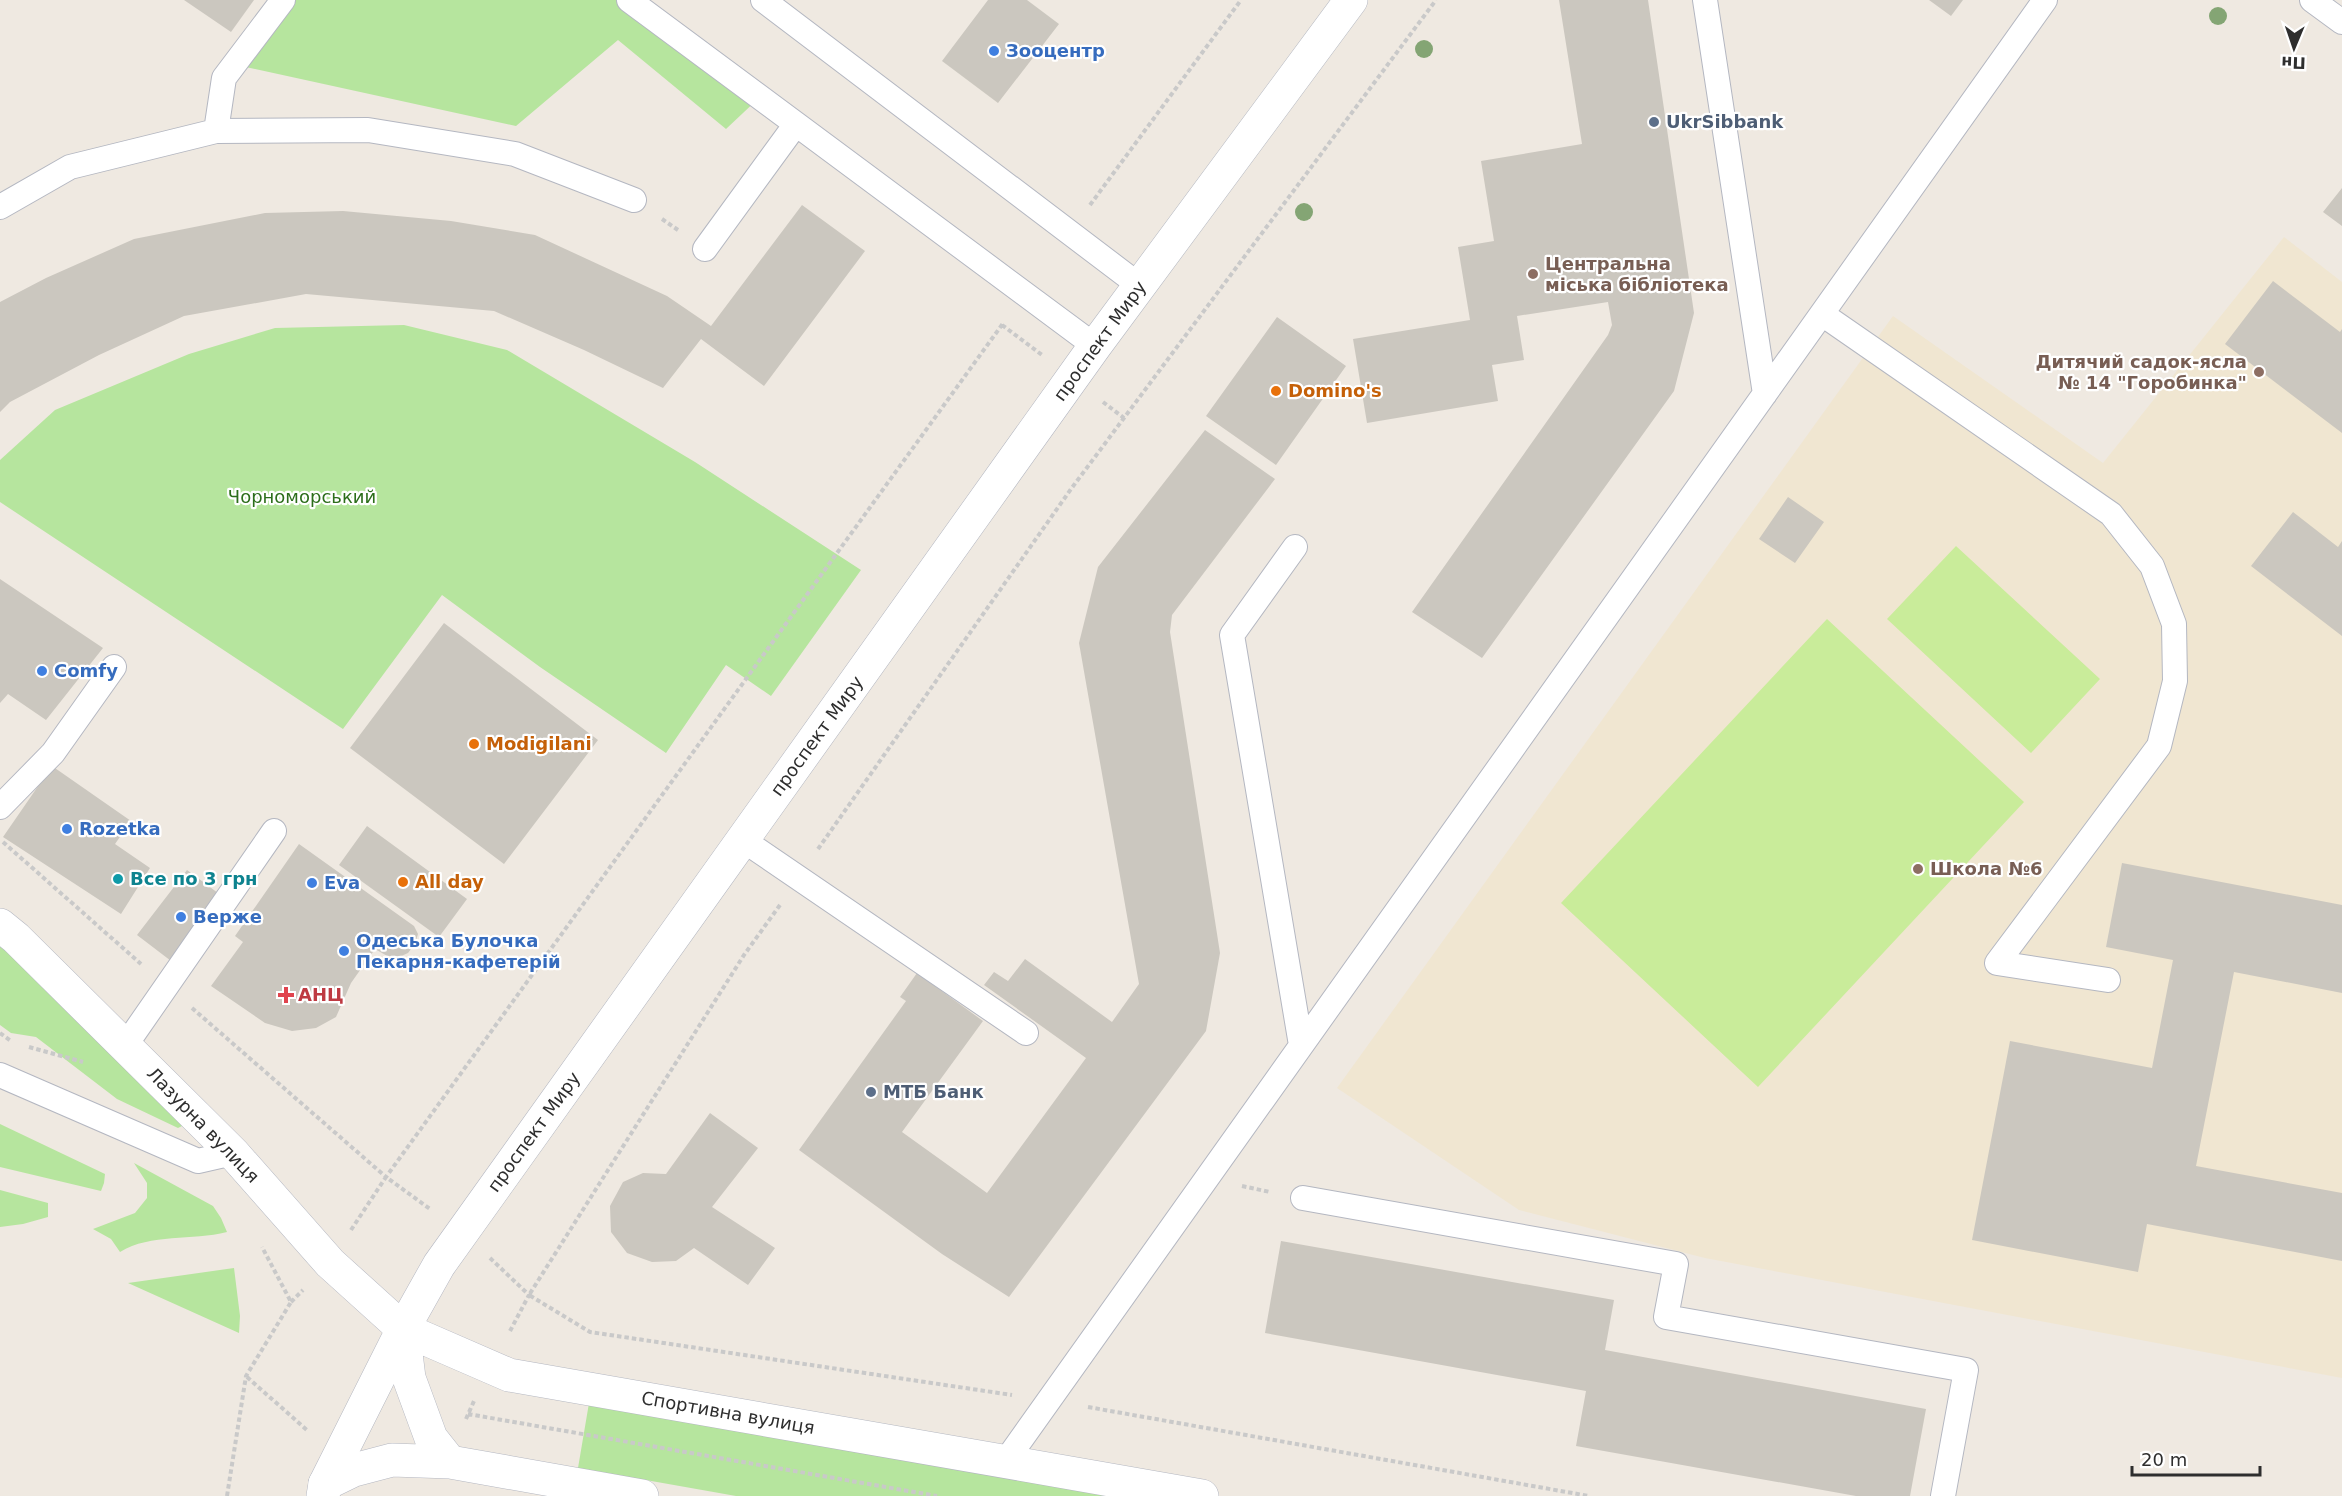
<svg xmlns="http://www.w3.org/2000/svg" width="2342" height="1496" font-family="'DejaVu Sans',sans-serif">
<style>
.education{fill:#f0e6d1}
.green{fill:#b6e59e}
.pitch{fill:#c9ec9a}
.building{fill:#cbc7bf}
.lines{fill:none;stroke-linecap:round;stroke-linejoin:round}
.lane-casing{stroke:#b4b7c1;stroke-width:26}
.street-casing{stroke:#b4b7c1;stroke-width:34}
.secondary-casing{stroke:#b4b7c1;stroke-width:34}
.path{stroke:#c9c9c9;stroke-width:4;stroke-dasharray:4.5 3;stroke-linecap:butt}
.lane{stroke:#fff;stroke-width:24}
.street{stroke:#fff;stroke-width:33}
.secondary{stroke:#fff;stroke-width:33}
.tree{fill:#84a574}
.shop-dot{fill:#3f7fe0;stroke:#fff;stroke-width:2}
.service-dot{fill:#5c6f8a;stroke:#fff;stroke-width:2}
.education-dot{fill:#8d6e63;stroke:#fff;stroke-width:2}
.food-dot{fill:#e8710a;stroke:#fff;stroke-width:2}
.culture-dot{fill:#0f9aa8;stroke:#fff;stroke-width:2}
.health-dot{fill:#e0444e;stroke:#fff;stroke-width:2}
.labels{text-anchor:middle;stroke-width:4.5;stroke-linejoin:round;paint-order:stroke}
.shop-label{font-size:18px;font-weight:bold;fill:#366cbe;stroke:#fff;text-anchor:start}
.service-label{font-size:18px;font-weight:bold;fill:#4e5e75;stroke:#fff;text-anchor:start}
.education-label{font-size:18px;font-weight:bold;fill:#785e54;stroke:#fff;text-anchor:start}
.street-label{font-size:18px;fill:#2e2e2e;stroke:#fff}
.food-label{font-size:18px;font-weight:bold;fill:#c56008;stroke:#fff;text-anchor:start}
.park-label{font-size:18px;fill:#2c6e1b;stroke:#fff}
.culture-label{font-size:18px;font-weight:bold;fill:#0d838f;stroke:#fff;text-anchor:start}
.health-label{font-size:18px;font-weight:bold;fill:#be3a42;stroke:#fff;text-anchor:start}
</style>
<rect width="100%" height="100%" fill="#efe9e1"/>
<!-- education -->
<path class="education" d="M2284,237L2342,282V1378L1705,1258L1519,1210L1337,1088L1893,316L2103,463Z"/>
<!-- green -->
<path class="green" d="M281,0H629L760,97L726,129L618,40L516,126L232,64Z
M404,325L507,350L695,462L861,570L771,696L726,665L666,753L540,667L442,595L343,729L0,502V460L55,410L189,354L275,328Z
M0,945L186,1124L178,1128L117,1099L36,1037L11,1033L0,1025Z
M0,1124L105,1174L104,1183L101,1191L0,1167Z
M134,1163L213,1206L221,1218L227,1232C192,1241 151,1233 120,1252L111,1239L93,1229L135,1213L147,1198V1183Z
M0,1190L48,1203V1217L23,1224L0,1227Z
M234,1268L240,1316L239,1333L128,1283Z
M589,1403L1129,1496H736L578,1468Z"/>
<!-- pitch -->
<path class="pitch" d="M1956,546L2100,679L2031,753L1887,619Z
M1827,619L2024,802L1758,1087L1561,903Z"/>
<!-- building -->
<path class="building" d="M184,0H254L231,32Z
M988,0H1027L1059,24L998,103L942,61Z
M1559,0H1648L1694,313L1674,391L1482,658L1412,612L1608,335L1612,325L1608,302L1517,316L1524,360L1492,365L1498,401L1367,423L1353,339L1470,320L1458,247L1494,241L1481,161L1582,144Z
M1929,0H1963L1951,16Z
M2342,188V226L2323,212Z
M802,205L865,251L764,386L701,339L663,388L584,350L494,311L306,294L184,316L99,355L10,402L0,412V302L46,278L134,239L265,213L343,211L451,221L535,235L667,296L711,326Z
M2273,281L2340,332L2342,329V433L2225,344Z
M1277,317L1346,366L1276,465L1206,416Z
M1205,430L1275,479L1172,615L1170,632L1220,953L1206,1031L1009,1297L942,1254L799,1150L906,1001L900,997L917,973L983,1021L902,1132L987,1193L1086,1058L984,985L994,972L1008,981L1025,959L1112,1022L1139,984L1079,643L1098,567Z
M1788,497L1824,522L1795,563L1759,539Z
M2293,512L2338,547L2342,541V636L2251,566Z
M0,579L103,648L46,720L8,694L0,703Z
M444,623L598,740L504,864L350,748Z
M52,766L131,821L115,844L150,868L121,914L3,837Z
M367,826L467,899L439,937L339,865Z
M299,844L414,926L418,934L415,944L408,953L397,958L389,957L375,949L351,983L336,1017L316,1028L292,1031L265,1023L211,986L243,942L235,936Z
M2122,863L2342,905V993L2234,972L2196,1166L2342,1193V1261L2147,1224L2138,1272L1972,1240L2010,1041L2152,1068L2173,960L2106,947Z
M187,870L226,899L175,964L137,935Z
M710,1113L758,1148L712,1207L775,1248L748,1285L694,1248L676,1261L652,1262L627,1253L611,1232L610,1206L623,1182L643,1173L666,1174Z
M1281,1241L1614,1300L1605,1350L1926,1409L1910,1496H1856L1576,1446L1586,1391L1265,1333Z"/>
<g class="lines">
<!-- lane casing -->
<g class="lane-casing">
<path id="lane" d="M629,0L1095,346
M763,0L1140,286
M1705,0L1765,394
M2312,0L2342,22
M216,131L224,78L283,0
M0,207L70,167L216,131L368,130L515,154L634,200
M705,249L796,124
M1822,314L2111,514L2152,566L2174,624L2175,681L2159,746L1997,963L2108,980
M1295,547L1232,635L1301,1045
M0,807L53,753L114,667
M743,840L1026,1033
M125,1046L274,831
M0,1075L198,1161L233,1153
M1303,1198L1676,1264L1666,1317L1966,1370L1943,1496
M1005,1462L2045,0"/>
</g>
<!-- street casing -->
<g class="street-casing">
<path id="street" d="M0,925L16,938L233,1153L330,1263L403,1329L509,1375L1202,1496
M403,1329L409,1378L431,1438L450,1462L642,1496
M325,1484L354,1470L392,1460L450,1462"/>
</g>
<!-- secondary casing -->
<g class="secondary-casing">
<path id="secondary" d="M323,1496L325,1484L403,1329L439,1265L1095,346L1351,0"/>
</g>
<!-- path -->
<path class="path" d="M1090,205L1241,0
M662,219L678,230
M1002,325L1042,355
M1103,402L1124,418
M3,842L141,964
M818,849L1071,489L1436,0
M780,905L744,955L529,1295L590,1332L1012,1395
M192,1008L386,1177L1004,322
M0,1033L11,1041
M29,1047L83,1062
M1242,1186L1270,1192
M351,1230L386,1177L430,1209
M490,1258L529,1295L509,1333
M291,1302L303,1290
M247,1377L308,1431
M1088,1407L1589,1496
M468,1414L937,1496
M466,1419L474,1401
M227,1496L246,1376L291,1302L262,1247"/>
<!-- lane -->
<use href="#lane" class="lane"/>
<!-- street -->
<use href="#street" class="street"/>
<!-- secondary -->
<use href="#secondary" class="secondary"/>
</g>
<!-- trees -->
<g class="tree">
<circle cx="2218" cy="16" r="9"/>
<circle cx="1424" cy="49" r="9"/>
<circle cx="1304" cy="212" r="9"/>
</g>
<!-- markers -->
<g class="shop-dot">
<circle cx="994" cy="51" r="6"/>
<circle cx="42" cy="671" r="6"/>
<circle cx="67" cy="829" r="6"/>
<circle cx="312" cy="883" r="6"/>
<circle cx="181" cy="917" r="6"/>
<circle cx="344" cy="951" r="6"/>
</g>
<g class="service-dot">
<circle cx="1654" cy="122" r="6"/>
<circle cx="871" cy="1092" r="6"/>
</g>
<g class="education-dot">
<circle cx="1533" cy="274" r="6"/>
<circle cx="2259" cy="372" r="6"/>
<circle cx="1918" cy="869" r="6"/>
</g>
<g class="food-dot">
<circle cx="1276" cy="391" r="6"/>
<circle cx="474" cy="744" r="6"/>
<circle cx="403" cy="882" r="6"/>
</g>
<circle class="culture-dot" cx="118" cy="879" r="6"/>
<path class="health-dot" d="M283 986h6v6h6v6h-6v6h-6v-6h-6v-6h6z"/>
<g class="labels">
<!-- shop labels -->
<g class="shop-label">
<text x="1006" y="57">Зооцентр</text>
<text x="54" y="677">Comfy</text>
<text x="79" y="835">Rozetka</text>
<text x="324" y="889">Eva</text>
<text x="193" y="923">Верже</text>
<text x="356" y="947">Одеська Булочка<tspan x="356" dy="21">Пекарня-кафетерій</tspan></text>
</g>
<!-- service labels -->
<g class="service-label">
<text x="1666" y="128">UkrSibbank</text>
<text x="883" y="1098">МТБ Банк</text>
</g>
<!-- education labels -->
<g class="education-label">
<text x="1545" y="270">Центральна<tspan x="1545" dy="21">міська бібліотека</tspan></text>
<text x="2247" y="368" text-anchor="end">Дитячий садок-ясла<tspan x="2247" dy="21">№ 14 "Горобинка"</tspan></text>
<text x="1930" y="875">Школа №6</text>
</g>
<!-- street labels -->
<g class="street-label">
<text transform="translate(1100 341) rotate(-54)" y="6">проспект Миру</text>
<text transform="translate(817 736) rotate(-54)" y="6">проспект Миру</text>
<text transform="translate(203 1125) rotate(46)" y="6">Лазурна вулиця</text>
<text transform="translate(534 1132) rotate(-54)" y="6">проспект Миру</text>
<text transform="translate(728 1413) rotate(10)" y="6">Спортивна вулиця</text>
</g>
<!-- food labels -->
<g class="food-label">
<text x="1288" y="397">Domino's</text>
<text x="486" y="750">Modigilani</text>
<text x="415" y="888">All day</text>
</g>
<!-- park labels -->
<g class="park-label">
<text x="302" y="503">Чорноморський</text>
</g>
<!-- culture labels -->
<g class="culture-label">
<text x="130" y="885">Все по 3 грн</text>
</g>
<!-- health labels -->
<g class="health-label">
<text x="298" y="1001">АНЦ</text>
</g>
</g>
<!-- north arrow -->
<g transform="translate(2294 48) rotate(182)" stroke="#ffffff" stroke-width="4.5" paint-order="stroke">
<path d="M0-4.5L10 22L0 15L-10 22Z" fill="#2e2e2e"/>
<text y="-9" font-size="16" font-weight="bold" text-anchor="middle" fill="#2e2e2e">Пн</text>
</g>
<!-- scale -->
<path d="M2132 1466v9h128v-9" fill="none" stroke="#2e2e2e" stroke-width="3"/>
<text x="2141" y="1466" font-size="18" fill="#2e2e2e" stroke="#ffffff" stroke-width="4.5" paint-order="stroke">20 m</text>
</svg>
